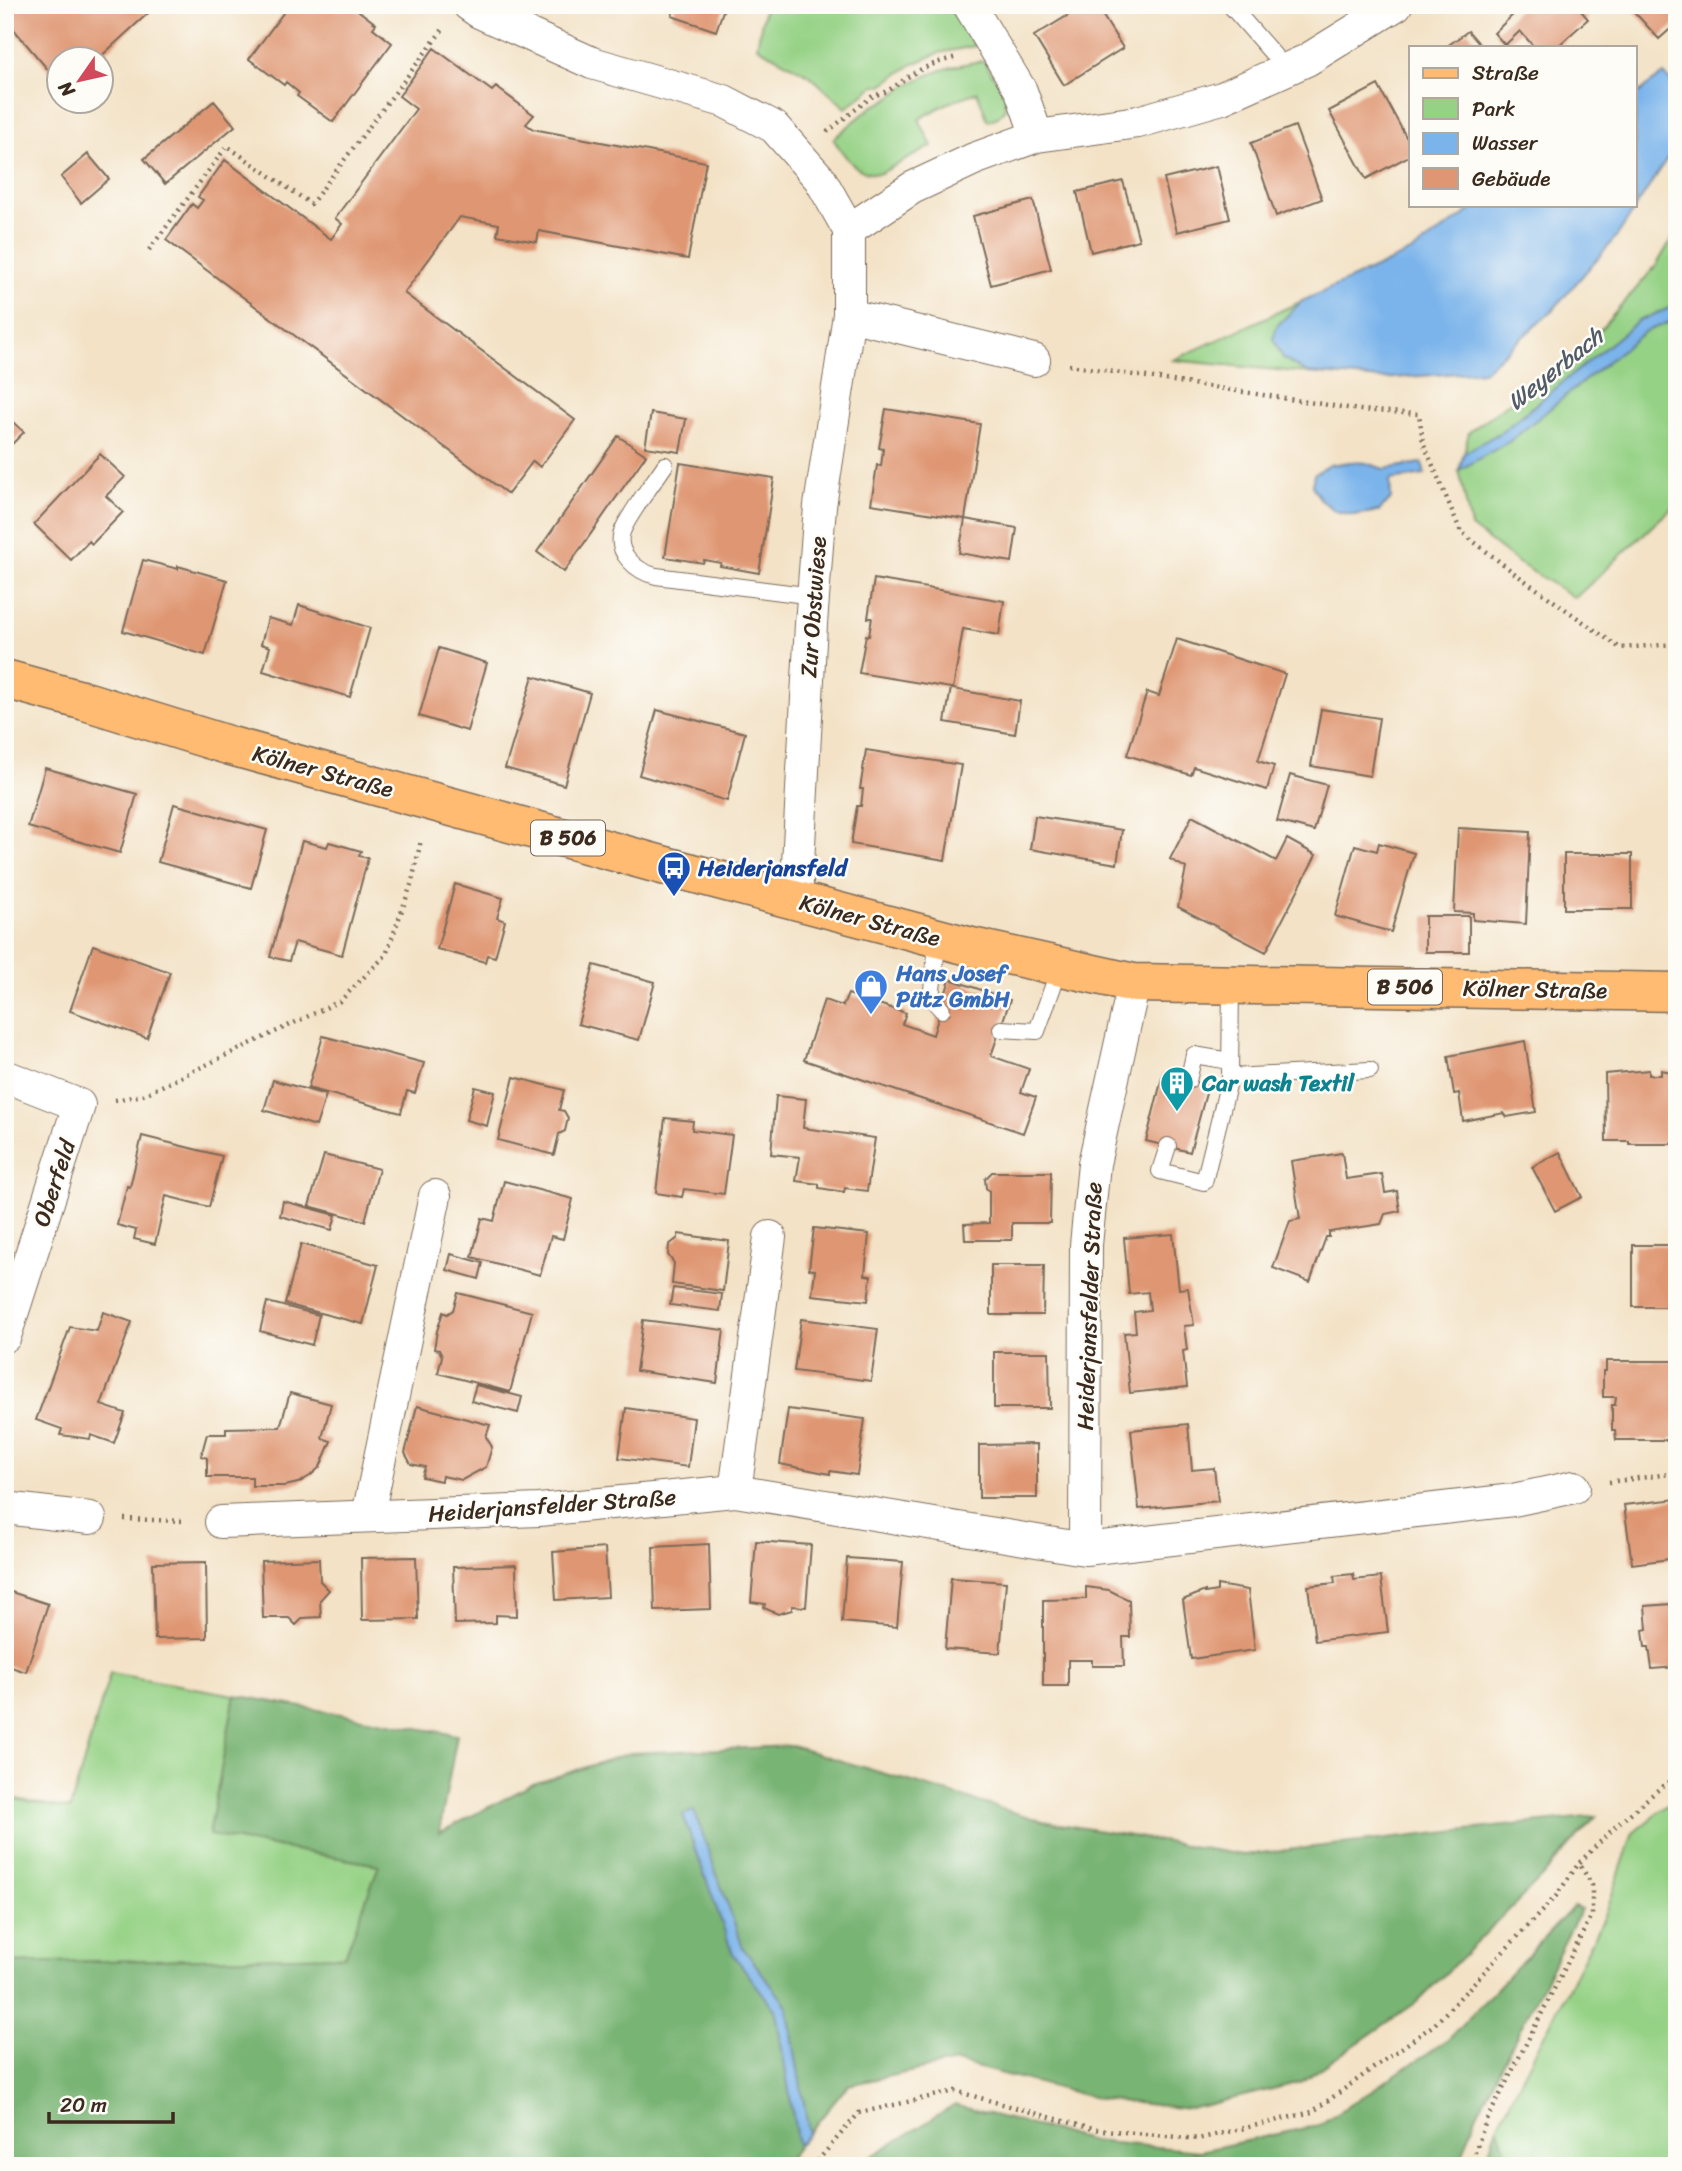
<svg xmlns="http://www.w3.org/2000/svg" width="1682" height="2171" font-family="Sriracha,sans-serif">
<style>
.green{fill:#96d286;stroke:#687e52;stroke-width:2}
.forest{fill:#78b473;stroke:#5a6f48;stroke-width:2}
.water{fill:#7ab4eb;stroke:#5a6f84;stroke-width:2}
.building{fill:#df9672}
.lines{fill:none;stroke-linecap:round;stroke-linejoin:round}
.lane-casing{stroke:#7b6a59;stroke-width:18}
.street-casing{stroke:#7b6a59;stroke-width:34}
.primary-casing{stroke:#7b6a59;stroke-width:41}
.path{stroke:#7b6a59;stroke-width:4.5;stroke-dasharray:2 5;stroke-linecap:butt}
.lane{stroke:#fff;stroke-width:16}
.street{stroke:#fff;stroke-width:32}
.primary{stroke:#ffbb71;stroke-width:38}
.labels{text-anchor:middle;stroke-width:5;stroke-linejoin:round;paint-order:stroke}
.shield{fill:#fdfcf7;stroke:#75695f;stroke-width:2}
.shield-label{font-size:21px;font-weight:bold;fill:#3b2a1e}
.street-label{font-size:23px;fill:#3b2a1e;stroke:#fdfcf7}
.transit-label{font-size:23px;font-weight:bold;fill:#164399;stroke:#fdfcf7;text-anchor:start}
.shop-label{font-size:23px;font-weight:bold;fill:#366cbe;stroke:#fdfcf7;text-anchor:start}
.culture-label{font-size:23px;font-weight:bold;fill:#0d838f;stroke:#fdfcf7;text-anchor:start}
.water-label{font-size:24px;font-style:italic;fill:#515a66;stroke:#fdfcf7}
</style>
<rect width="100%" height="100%" fill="#fdfcf7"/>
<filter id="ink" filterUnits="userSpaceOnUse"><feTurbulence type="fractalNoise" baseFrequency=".0143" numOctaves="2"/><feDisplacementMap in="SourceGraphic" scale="14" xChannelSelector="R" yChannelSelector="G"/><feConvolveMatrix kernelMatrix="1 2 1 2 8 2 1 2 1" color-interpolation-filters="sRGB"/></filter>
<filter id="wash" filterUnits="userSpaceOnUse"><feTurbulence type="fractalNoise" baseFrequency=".00686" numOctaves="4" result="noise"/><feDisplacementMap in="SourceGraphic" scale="28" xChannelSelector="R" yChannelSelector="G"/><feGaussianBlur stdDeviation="1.57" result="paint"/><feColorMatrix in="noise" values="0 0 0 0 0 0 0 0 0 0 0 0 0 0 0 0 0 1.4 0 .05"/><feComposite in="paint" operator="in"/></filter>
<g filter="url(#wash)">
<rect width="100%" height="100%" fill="#f3e2c6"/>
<!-- green -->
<path class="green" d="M765,5H949L975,46L939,53L913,64L882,85H875L846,108L809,75L757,47Z
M984,61L1005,94V109L998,117L988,121L977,92L948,103L919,119L932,146L881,173C856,177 846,157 833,139L873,106C886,103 895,93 906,86C931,72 956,64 984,61Z
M1677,230V305L1638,321L1503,431L1464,453L1469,432L1587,345L1656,266Z
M1302,301L1277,326L1283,358L1307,373L1173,360Z
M1677,319V503L1575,598L1517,562L1471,527L1459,470L1510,441L1644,332Z
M110,1673L235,1695L209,1835L379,1865L345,1956L5,1963V1797L70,1809Z
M1677,1797V2166H1512L1497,2127L1604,1918L1633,1833Z"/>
<!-- forest -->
<path class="forest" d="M235,1695L457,1735L439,1833L533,1784L630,1753L792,1746L1043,1821L1242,1855L1596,1816L1541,1878L1417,2002L1301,2082L1190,2109L1100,2099L956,2062L848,2085L809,2133L787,2006L743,1948L694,1811L683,1815L733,1954L776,2011L798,2146L783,2166H5V1963L345,1956L379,1865L209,1835Z
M1574,1906L1581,1909L1475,2118L1459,2166H856L955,2105L1092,2141L1200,2151L1319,2125L1449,2039Z
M1497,2127L1512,2166H1484Z"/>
<!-- water -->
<path class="water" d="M1664,74L1677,88V144L1617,236L1552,311L1484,371L1382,379L1307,373L1283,358L1273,339L1277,326L1302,301L1413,251L1478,205H1635V95Z
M1677,305V319L1644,332L1510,441L1459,470L1464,453L1503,431L1638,321Z
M1350,462L1366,463L1384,469L1422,463L1425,475L1390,480L1391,499L1379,511L1354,515L1335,511L1321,500L1312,486L1314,474L1329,465Z
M694,1811L743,1948L787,2006L809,2133L798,2146L776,2011L733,1954L683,1815Z"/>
<g id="blocks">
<!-- building -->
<path class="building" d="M20,5H157L97,60H60V84L5,19Z
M289,5H351L376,24L373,28L392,43L333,122L297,96L299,93L286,82L284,85L249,59Z
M675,5H725L716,31L672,16Z
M1085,5H1096L1123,48L1064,85L1034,36Z
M1523,5H1576L1588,19L1557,47H1534L1520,31L1505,45L1494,33Z
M1628,5H1677V23L1659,39Z
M1468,31L1482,47H1446Z
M434,48L492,91L496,87L534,115L526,124L533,129L706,162L688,259L539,231L537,242L497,235L499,224L460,217L404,293L575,420L540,467L533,461L508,494L166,240L192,204L197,208L203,200L198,197L225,160L331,239L342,224L335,218L416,109L399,96Z
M1378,85L1411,146V155L1366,179L1329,111Z
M214,101L235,126L165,184L144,159Z
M1295,126L1322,199L1276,216L1251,143Z
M88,154L109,179L81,203L61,177Z
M1217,166L1230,219L1177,232L1164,179Z
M1123,181L1139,240L1091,252L1077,192Z
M1033,200L1051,269L991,285L973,216Z
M5,404L11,410L6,416L24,432L5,451Z
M886,409L980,424L965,519L871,504L877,465L881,466L883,449L879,448Z
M651,413L686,419L680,452L645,447Z
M618,436L646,455L564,572L537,552Z
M100,454L125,477L106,496L123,512L92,544L89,541L71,560L34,524Z
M680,463L774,478L759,573L720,566L721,563L704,560L703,563L665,557Z
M965,519L1017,528L1012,562L959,553Z
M143,560L178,569V566L227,580L205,655L123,631Z
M874,579L1004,601L999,635L963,629L953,689L1020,701L1015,734L945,722L951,688L859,673L866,635L869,636L872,618H868Z
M299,605L370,628L350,697L263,671L270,647L261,644L268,618L293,625Z
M1177,639L1285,674L1258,761L1274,766L1267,790L1194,767L1191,775L1127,755L1147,692L1159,696Z
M439,648L487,663L467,731L419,716Z
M533,676L590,693L564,785L505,768Z
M1321,709L1379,718L1370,776L1311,766Z
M657,710L745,733L727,801L639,775Z
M866,750L961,765L945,860L851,844L857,806H861L863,789H860Z
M45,768L137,794L120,853L28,827Z
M1290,775L1327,785L1314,831L1277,821Z
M174,804L267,830L251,888L158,862Z
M1035,816L1122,830L1117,864L1030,849Z
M1192,816L1276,861L1287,839L1316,855L1266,952L1178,907L1186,868L1170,859Z
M1458,828L1530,832L1526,924L1473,920V913L1454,912Z
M302,841L327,847L329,842L361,851L359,856L368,858L342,955L295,942L289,961L270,957Z
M1379,843L1414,853L1391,932L1335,916L1355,845L1377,851Z
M1564,854H1632V909H1564Z
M455,884L503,898L497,918L505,921L495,957L487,955L485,962L437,949Z
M1425,916H1469V952H1425Z
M93,945L170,972L147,1038L70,1011Z
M594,965L655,982L639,1040L578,1024Z
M950,979L1010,1000L991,1056L1029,1069L1021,1092L1036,1097L1023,1133L804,1060L824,1000L843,1006L848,994L906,1013L902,1024L933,1035Z
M323,1036L424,1063L415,1093L407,1091L401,1113L308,1088Z
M1525,1041L1536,1112L1507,1117L1504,1113L1463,1121L1459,1093L1454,1094L1448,1056Z
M1649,1070V1075H1661V1070L1677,1073V1144H1629V1141H1606L1605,1074Z
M1163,1074L1208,1086L1190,1152L1146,1141Z
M514,1077L564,1090L559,1110L564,1111L568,1118L565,1131L559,1134L554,1155L498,1140Z
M273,1080L326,1095L316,1126L264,1110Z
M475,1087L495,1092L487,1126L466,1120Z
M776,1096L806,1099L803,1128L875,1138L867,1191L845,1188L844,1192L819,1188V1184L796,1181L800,1157L771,1154Z
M665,1118L693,1121L692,1130L732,1135L724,1194L684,1189L682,1197L656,1193Z
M142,1136L222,1156L209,1207L166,1196L155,1244L134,1239L136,1230L117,1225L127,1186L130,1187Z
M1560,1152L1582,1197L1555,1211L1532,1167Z
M1342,1153L1346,1179L1382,1174L1385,1193L1397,1191L1400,1211L1385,1214L1381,1224L1329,1232V1237H1326L1310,1282L1273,1268L1290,1221L1300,1219L1291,1161Z
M324,1155L379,1169L365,1221L309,1206Z
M992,1172H1051L1050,1223H1012V1240H965L964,1224L989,1223V1191L986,1188L985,1179Z
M504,1181L573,1199L563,1239L551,1236L540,1275L472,1257L482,1218L494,1221Z
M283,1201L336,1215L332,1230L280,1216Z
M814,1228L869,1234L865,1275L871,1276L868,1301L812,1295L815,1270L809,1269Z
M678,1234L729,1241L723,1291L672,1284L674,1263L668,1255L669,1245L678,1238Z
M1173,1234L1179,1289L1188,1288L1194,1325L1184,1326L1187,1350L1183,1351L1187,1387L1130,1393L1124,1333L1136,1332L1134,1312L1150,1310L1148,1292L1129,1294L1124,1238Z
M301,1244L378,1265L363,1324L285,1304Z
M1633,1245H1677V1307H1633Z
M451,1254L483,1263L479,1279L447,1270Z
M991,1265H1044L1043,1315H991Z
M673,1288L722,1294L720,1311L670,1305Z
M458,1293L532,1312L510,1392L438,1373L442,1356L439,1350L434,1349L437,1331L443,1312L447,1314L453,1310Z
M267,1302L319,1315L312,1345L260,1331Z
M103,1312L132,1322L101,1405L125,1413L114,1443L91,1435L90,1439L60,1435L62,1429L36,1420L70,1327L97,1331Z
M801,1319L878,1329L871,1381L794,1371Z
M643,1320L724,1330L717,1383L636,1371Z
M994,1352H1049L1050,1408H994Z
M1606,1361H1677V1438H1671V1440H1616L1615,1430H1612V1405H1615L1616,1397H1603V1371H1606Z
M476,1385L522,1397L518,1413L471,1401Z
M290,1393L331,1404L322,1438L331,1441L320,1467L310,1476L298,1483L285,1486H252V1477H207V1458L201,1456L207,1434H226V1428L280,1427Z
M417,1406L490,1425L486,1437L492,1447L486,1467L462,1480L442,1476L441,1481L422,1477L425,1467L411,1464L405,1453Z
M626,1408L694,1418L688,1467L619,1458Z
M788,1409L865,1419L857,1475L830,1471V1474L780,1464Z
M1188,1424L1192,1470L1214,1468L1218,1501L1139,1509L1131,1430Z
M1037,1444V1498H979V1445Z
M1677,1499V1558L1632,1564L1624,1505Z
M756,1541L811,1545L806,1607L792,1606V1610L778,1614L764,1608L765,1604L751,1602Z
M709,1544L711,1609L655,1611L653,1547Z
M605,1548L608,1597L556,1600L553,1552Z
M416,1557L418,1619L362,1620L361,1558Z
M847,1558L903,1562L897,1627L842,1622Z
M319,1559L320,1581L329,1590L320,1600L321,1617L303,1618L296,1625L289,1618H263L261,1561Z
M206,1562L207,1638L155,1639L153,1563Z
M516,1565L517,1616L496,1615V1623L455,1624L453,1567Z
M1353,1574L1354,1580L1381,1577L1388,1632L1315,1641L1308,1586L1335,1583L1334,1576Z
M951,1578L1006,1582L1000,1653L945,1649Z
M1217,1585L1248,1590L1255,1650L1191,1659L1183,1600L1205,1591V1593L1217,1591Z
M1086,1587L1109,1590L1129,1600L1130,1637H1123L1124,1666H1092V1660H1068V1686H1043V1600L1086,1599Z
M5,1590L48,1604L26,1672L5,1665Z
M1677,1599V1667L1652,1669L1649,1647H1645L1643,1630L1647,1629L1645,1606L1672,1604V1600Z"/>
</g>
</g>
<g filter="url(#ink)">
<use href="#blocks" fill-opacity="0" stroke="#7b6a59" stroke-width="2"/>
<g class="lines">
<!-- lane casing -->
<g class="lane-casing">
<path id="lane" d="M1230,5L1286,69
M665,465C654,482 628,515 622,532C615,553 637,572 656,576L813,596
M938,938L931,998L942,1010
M1001,1029L1037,1031L1060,967
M1230,1077L1370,1070
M1188,1081L1194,1055L1230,1061
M1168,1146L1160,1171L1204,1182L1230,1077L1231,983"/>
</g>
<!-- street casing -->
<g class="street-casing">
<path id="street" d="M469,5L479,12L592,63L724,101L774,127L820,179L849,230V315L820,506L811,624L796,900
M969,5L1021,91L1037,136
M849,230L912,188L974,159L1037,136L1138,122L1222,98L1307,60L1396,5
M849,315L1034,360
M5,1076L79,1105L5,1336
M735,1491L770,1237
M5,1508L90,1518
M368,1515L435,1196
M221,1522L539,1510L735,1491L1085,1549L1513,1500L1574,1487
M1085,1549L1086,1245L1094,1164L1134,983"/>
</g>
<!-- primary casing -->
<g class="primary-casing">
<path id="primary" d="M5,679L85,701L231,746L662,865L972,947L1134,983L1677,992"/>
</g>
<!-- path -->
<path class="path" d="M827,132L874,95C888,94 902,80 914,73C927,66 941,61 957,57
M149,250L227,146L311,204L443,29
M1069,365L1360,410L1419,414L1423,442L1461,532L1517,575L1620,648L1677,644
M115,1100L143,1095L340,1001L386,955L412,882L421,840
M1609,1482L1677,1473
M124,1519L185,1521
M813,2166L859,2113L955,2091L1093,2129L1198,2139L1312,2112L1435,2024L1556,1896L1579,1863L1619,1823L1659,1789L1677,1777
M1470,2166L1485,2124L1592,1915V1885L1579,1863"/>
<!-- lane -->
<use href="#lane" class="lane"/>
<!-- street -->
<use href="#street" class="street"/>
<!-- primary -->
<use href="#primary" class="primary"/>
</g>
</g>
<!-- icons -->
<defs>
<g id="bus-pin" transform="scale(1.75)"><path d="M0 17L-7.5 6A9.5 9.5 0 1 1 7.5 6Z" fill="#1a4fb4" stroke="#fdfcf7"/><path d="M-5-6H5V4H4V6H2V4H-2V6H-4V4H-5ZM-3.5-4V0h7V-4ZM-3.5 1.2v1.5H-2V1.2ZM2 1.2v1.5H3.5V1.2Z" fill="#fff"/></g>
<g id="shop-pin" transform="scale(1.75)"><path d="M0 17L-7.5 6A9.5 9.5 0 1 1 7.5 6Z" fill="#3f7fe0" stroke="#fdfcf7"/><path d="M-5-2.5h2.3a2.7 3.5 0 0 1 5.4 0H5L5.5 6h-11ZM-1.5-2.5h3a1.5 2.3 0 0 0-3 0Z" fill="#fff"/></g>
<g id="building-pin" transform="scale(1.75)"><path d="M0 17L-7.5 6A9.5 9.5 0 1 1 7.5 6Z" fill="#0f9aa8" stroke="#fdfcf7"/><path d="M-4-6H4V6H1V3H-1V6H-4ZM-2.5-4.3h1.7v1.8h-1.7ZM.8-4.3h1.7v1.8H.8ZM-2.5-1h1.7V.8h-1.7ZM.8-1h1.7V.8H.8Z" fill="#fff"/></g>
</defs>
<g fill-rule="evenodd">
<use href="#bus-pin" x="674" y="868"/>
<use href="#shop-pin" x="871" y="986"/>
<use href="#building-pin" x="1177" y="1083"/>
</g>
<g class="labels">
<!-- shield labels -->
<g class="shield">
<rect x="531" y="820.5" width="74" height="35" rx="5"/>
<rect x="1368" y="969.5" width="74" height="35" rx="5"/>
</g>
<g class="shield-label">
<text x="568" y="845">B 506</text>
<text x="1405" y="994">B 506</text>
</g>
<!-- street labels -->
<g class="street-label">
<text transform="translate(813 607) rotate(-86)" y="8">Zur Obstwiese</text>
<text transform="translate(323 771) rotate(15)" y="8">Kölner Straße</text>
<text transform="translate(870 920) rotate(15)" y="8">Kölner Straße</text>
<text transform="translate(1535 989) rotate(1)" y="8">Kölner Straße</text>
<text transform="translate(54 1183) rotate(-72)" y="8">Oberfeld</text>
<text transform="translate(1089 1306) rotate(-88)" y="8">Heiderjansfelder Straße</text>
<text transform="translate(552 1505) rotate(-4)" y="8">Heiderjansfelder Straße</text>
</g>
<!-- transit labels -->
<g class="transit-label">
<text x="698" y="876">Heiderjansfeld</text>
</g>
<!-- shop labels -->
<g class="shop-label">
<text x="896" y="981">Hans Josef<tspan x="896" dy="26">Pütz GmbH</tspan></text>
</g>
<!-- culture labels -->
<g class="culture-label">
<text x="1202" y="1091">Car wash Textil</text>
</g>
<!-- water labels -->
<g class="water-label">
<text transform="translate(1555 369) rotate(-39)" y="8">Weyerbach</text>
</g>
</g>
<!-- margin -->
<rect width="1682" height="2171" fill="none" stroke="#fdfcf7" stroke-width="28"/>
<!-- legend -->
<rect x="1409" y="46" width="228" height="161" fill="#fdfcf7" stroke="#afa8a0" stroke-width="2"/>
<rect x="1423" y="68" width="35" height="10" fill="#ffbb71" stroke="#afa8a0" stroke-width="2"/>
<text x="1472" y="80" font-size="21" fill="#3b2a1e">Straße</text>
<rect x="1423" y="98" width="35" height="21" fill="#96d286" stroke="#afa8a0" stroke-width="2"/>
<text x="1472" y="116" font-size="21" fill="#3b2a1e">Park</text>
<rect x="1423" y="133" width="35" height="21" fill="#7ab4eb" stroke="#afa8a0" stroke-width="2"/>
<text x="1472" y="150" font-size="21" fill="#3b2a1e">Wasser</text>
<rect x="1423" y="168" width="35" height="21" fill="#df9672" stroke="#afa8a0" stroke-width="2"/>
<text x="1472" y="186" font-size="21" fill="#3b2a1e">Gebäude</text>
<!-- north arrow -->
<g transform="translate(80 80) rotate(236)"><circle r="33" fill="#fdfcf7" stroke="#afa8a0" stroke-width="2"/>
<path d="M0-5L12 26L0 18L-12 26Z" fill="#d1495b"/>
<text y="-10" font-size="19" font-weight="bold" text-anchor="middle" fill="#3b2a1e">N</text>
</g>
<!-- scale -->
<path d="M49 2112v10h124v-10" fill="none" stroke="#3b2a1e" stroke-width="3.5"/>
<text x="60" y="2112" font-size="21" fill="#3b2a1e" stroke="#fdfcf7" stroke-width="5" paint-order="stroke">20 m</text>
</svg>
